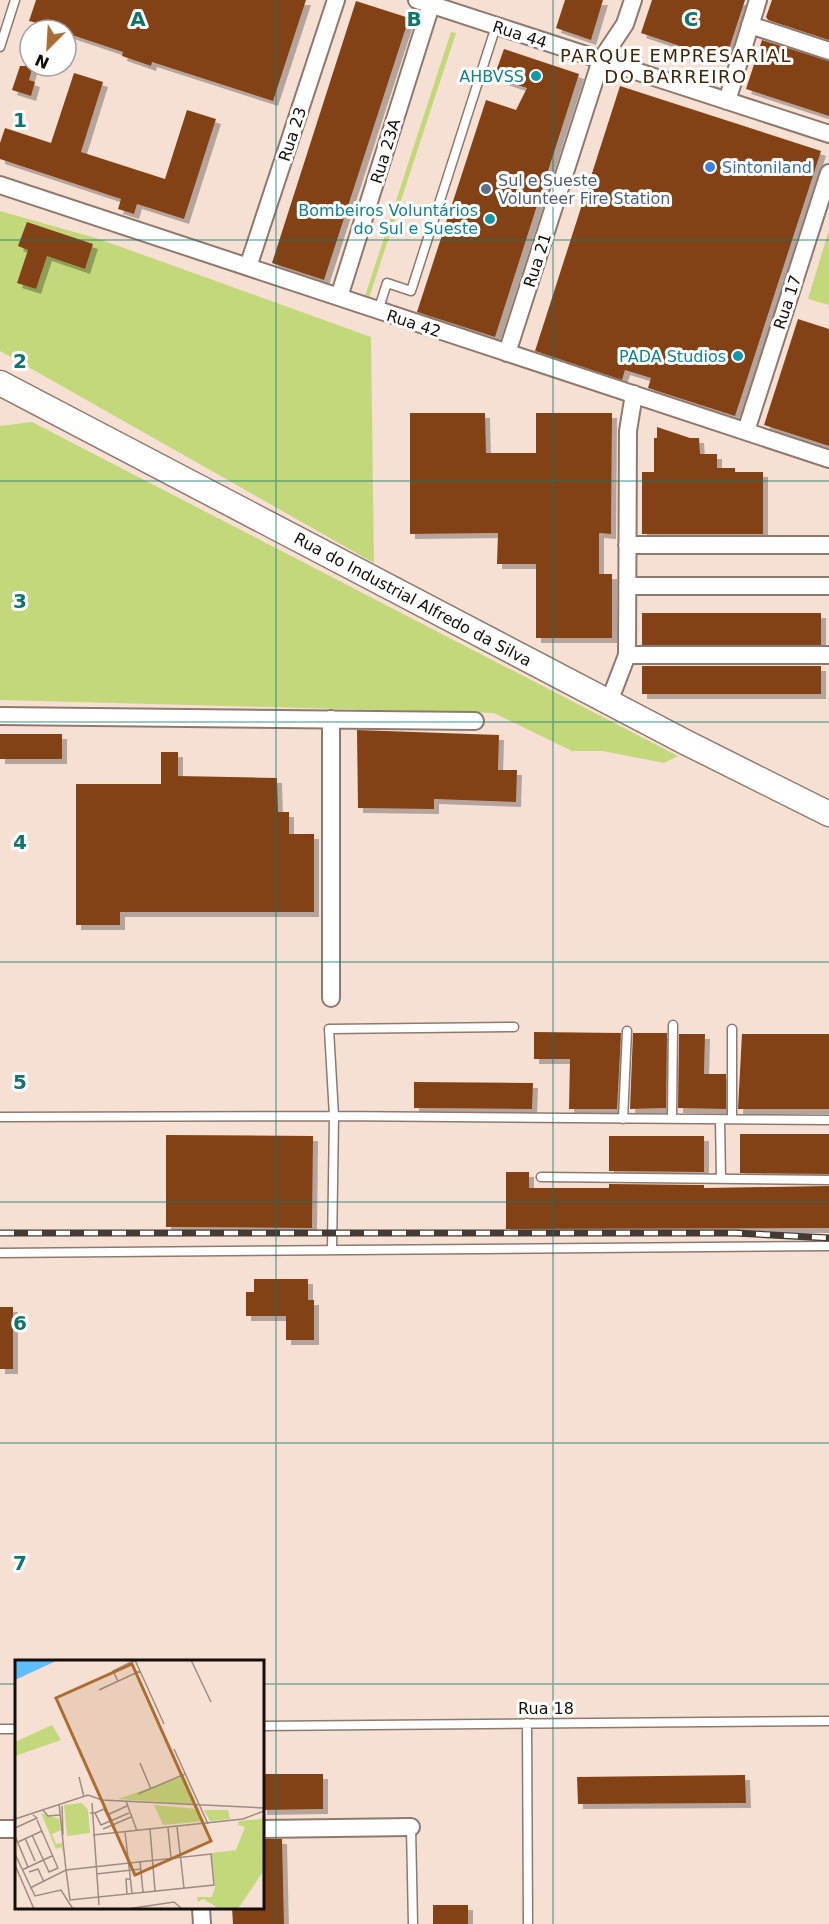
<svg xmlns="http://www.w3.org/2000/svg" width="829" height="1924" font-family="'DejaVu Sans',sans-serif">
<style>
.green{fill:#c2d87b}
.building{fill:#824217;filter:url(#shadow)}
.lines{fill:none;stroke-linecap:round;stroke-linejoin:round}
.lane-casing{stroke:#8e796e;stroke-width:11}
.street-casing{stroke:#8e796e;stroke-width:20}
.secondary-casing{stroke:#8e796e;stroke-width:27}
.lane{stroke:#fff;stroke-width:8}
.street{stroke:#fff;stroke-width:16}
.secondary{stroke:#fff;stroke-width:24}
.rail-casing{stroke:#443a34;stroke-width:7}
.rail{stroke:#fff;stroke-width:4.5;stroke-dasharray:14;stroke-linecap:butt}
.grid{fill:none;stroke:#0f766e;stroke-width:1.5;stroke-opacity:0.55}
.culture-dot{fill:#0f9aa8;stroke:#fff;stroke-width:2}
.shop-dot{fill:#3f7fe0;stroke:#fff;stroke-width:2}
.service-dot{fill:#5c6f8a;stroke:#fff;stroke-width:2}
.labels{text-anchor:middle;stroke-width:6;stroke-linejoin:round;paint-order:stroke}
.street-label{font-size:16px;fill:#150e0a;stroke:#fff}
.culture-label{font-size:16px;fill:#0d838f;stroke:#fff;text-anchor:end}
.shop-label{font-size:16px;fill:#366cbe;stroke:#fff;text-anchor:start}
.service-label{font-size:16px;fill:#4e5e75;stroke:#fff;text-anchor:start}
.neighbourhood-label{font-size:18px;letter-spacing:1.5px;fill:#432609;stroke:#fff}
.inset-road{fill:none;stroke:#9c8c83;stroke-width:1.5}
.view{fill:#ab6d32;fill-opacity:0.15;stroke:#ab6d32;stroke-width:3}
.inset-edge{fill:none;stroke:#150e0a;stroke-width:3}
.grid-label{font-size:20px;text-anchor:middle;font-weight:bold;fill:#0f766e;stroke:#fff;stroke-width:6;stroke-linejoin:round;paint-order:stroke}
</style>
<defs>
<filter id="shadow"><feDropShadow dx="5" dy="5" stdDeviation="0" flood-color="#0004"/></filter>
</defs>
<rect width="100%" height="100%" fill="#f6e0d3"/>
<!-- green -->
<path class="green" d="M451,32L456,33L369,298L365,296Z
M0,211L99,239L371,337L374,563L0,351Z
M829,230V305L808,299Z
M32,422L678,756L664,763L603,751H572L494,713L0,700V426Z"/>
<!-- building -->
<path class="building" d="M36,0H306L273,101L152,62L151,66L122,56L123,52L66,33V30L29,21Z
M565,0H603L591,40L556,28Z
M652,0H745L725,61L641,33Z
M772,0H829V40L768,20L766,17Z
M356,1L409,18L324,280L272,263Z
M762,40L829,61V116L746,89Z
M504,49L579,74L495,337L417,312L486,100L516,110L527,88L494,77Z
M20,66H33L29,80L35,82L31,96L12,90Z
M74,73L103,82L81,152L165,179L187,110L216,119L184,219L137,204L134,214L118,209L121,199L0,159V143L5,128L51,143Z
M620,86L821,151L735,416L648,388L651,378L625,370L622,380L535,351Z
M27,222L93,244L85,269L47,256L36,289L17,283L28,250L18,246Z
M798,319L829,329V446L764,425Z
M410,413H485L486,453H536V413H612L611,534L599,533V574H612V638H536V564H497L498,533L410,534Z
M657,427L690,438H699L700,454H717V468H735V472H763V534H642V472H654V438H657Z
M642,613H821V645H642Z
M642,666H821V694H642Z
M357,730L499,735L498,770H517L516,802L434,799V809L358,808Z
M0,734H62V759H0Z
M161,752H178V776L277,778L278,812H289V834H314V912H120V925H76V784H161Z
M534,1032L621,1033L617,1109H569L570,1059H534Z
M633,1033H667L666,1108L630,1109Z
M679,1034H705L704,1074H726V1109L678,1108Z
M742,1034H829V1109H738Z
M414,1082L533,1083L532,1109L414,1108Z
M740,1134H829V1174L740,1173Z
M166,1135L313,1136L312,1228L166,1227Z
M609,1136H704V1172L609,1171Z
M506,1172H529V1188H609V1184L704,1185V1188L829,1186V1228L506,1229Z
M254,1279H308V1300H314V1340H286V1316H246V1292H254Z
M0,1307H13V1369H0Z
M262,1774H323V1809L262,1810Z
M745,1775L746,1803L578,1804L577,1777Z
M262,1839H282L284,1924H233L232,1908H262Z
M433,1905H468V1924H433Z"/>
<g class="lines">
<!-- lane casing -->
<g class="lane-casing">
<path id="lane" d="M0,47L15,0
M378,311L387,283L411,291L496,26
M732,1029V1119
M0,1117L334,1116L829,1120
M623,1119L627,1031
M672,1119L673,1025
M720,1120L721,1179
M541,1177L829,1180
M332,1249L334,1116L329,1029L514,1027
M0,1253L829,1246
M527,1723L528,1924
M262,1726L829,1721
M0,1729H16
M411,1827L413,1924"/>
</g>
<!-- street casing -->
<g class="street-casing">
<path id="street" d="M417,0L829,134
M750,25L829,51
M727,101L758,0
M0,185L829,459
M248,267L336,0
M339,297L431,5
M507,353L601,60L625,24L633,0
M746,431L829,173
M627,545H829
M627,586H829
M627,655H829
M609,702L627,655L628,431L634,394
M0,716L475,721
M331,998V719
M0,1829H16
M262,1829L411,1827
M201,1908L202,1924"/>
</g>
<!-- secondary casing -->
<g class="secondary-casing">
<path id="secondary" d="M0,383L685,742L829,814"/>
</g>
<!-- lane -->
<use href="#lane" class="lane"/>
<!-- street -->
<use href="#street" class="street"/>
<!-- secondary -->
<use href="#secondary" class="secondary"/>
<!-- rail casing -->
<g class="rail-casing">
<path id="rail" d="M0,1233H735L829,1238"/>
</g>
<!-- rail -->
<use href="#rail" class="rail"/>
</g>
<!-- grid -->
<path class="grid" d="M276,0V1924M553,0V1924M0,240H829M0,481H829M0,722H829M0,962H829M0,1202H829M0,1443H829M0,1684H16M262,1684H829"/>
<!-- markers -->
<g class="culture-dot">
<circle cx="536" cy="76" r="6"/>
<circle cx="490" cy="219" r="6"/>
<circle cx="738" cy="356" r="6"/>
</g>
<circle class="shop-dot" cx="710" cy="167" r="6"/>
<circle class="service-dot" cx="486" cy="189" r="6"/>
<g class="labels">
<!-- street labels -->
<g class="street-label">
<text transform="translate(520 34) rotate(18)" y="6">Rua 44</text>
<text transform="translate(292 134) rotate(-72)" y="6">Rua 23</text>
<text transform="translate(385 151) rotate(-73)" y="6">Rua 23A</text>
<text transform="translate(537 260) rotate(-72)" y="6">Rua 21</text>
<text transform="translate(787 302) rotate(-72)" y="6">Rua 17</text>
<text transform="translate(414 323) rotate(18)" y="6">Rua 42</text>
<text transform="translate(413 599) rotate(28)" y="6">Rua do Industrial Alfredo da Silva</text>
<text x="546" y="1714">Rua 18</text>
</g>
<!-- culture labels -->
<g class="culture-label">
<text x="524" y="82">AHBVSS</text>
<text x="478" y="216">Bombeiros Voluntários<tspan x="478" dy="18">do Sul e Sueste</tspan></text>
<text x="726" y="362">PADA Studios</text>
</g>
<!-- shop labels -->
<g class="shop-label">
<text x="722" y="173">Sintoniland</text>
</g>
<!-- service labels -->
<g class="service-label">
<text x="498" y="186">Sul e Sueste<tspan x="498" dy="18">Volunteer Fire Station</tspan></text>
</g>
<!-- neighbourhood labels -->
<g class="neighbourhood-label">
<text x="676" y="62">PARQUE EMPRESARIAL<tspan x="676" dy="21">DO BARREIRO</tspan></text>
</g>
</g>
<!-- overview -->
<g transform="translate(15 1660)">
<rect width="249" height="249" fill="#f6e0d3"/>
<path d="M37,65L46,80L0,96V82ZM169,116L180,140L176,144L103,139ZM67,143L73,150L75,173L52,176L49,145ZM139,145L182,149L189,161L148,165ZM189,150H213L215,159L195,161ZM26,153L44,159L46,170L37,174L41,184L47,183L48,193L46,187L41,189ZM249,153V210L223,249H205L188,239L183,242L182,237H197L200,227L196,193L221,190L230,167L223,165L224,161L246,159Z" fill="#c2d87b"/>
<path d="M0,0H43L0,20Z" fill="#5ebefd"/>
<path class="inset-road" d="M176,0L196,42M103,21L98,11L120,0L149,64M84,30L125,11M159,89L193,164M125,103L136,129M64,117L69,137M123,134L170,114M111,141L122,171M77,143L84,245M47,146L48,175M27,149L33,156L45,155M75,153H80L86,165L114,153M80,153L89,149L101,173M92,155L112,146M0,159L73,135L87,140L249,148M162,167L169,228M0,168L22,158L18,155M153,168L156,198M88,169L116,157M135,169L140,231M110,172L117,233M17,175L34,212L43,208L22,160M78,175L228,159L249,151M0,176L13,207M10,178L20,201M3,182L27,171M0,194L20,236L46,230L58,249M125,201L128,232M0,205L19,249M7,210L37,196M14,212L23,209L29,222M81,214L126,209M15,228L51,210L196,194L199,225L55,240L51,210L44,144M112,234L111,219H115M112,249L159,242L167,249"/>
<path class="view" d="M117,4L196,181L120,215L41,38Z"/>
<rect width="249" height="249" class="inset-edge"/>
</g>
<g class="grid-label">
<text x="138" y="26">A</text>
<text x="414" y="26">B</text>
<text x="691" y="26">C</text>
<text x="20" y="127">1</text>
<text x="20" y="368">2</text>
<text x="20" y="608">3</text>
<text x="20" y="849">4</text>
<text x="20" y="1089">5</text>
<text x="20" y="1330">6</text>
<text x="20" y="1570">7</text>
</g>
<!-- north arrow -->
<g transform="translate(48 48) rotate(204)"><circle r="28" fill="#ffffff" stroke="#a19f9d" stroke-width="1.5"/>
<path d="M0-4.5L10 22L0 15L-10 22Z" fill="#ab6d32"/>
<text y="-9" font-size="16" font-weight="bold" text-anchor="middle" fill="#150e0a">N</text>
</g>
</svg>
